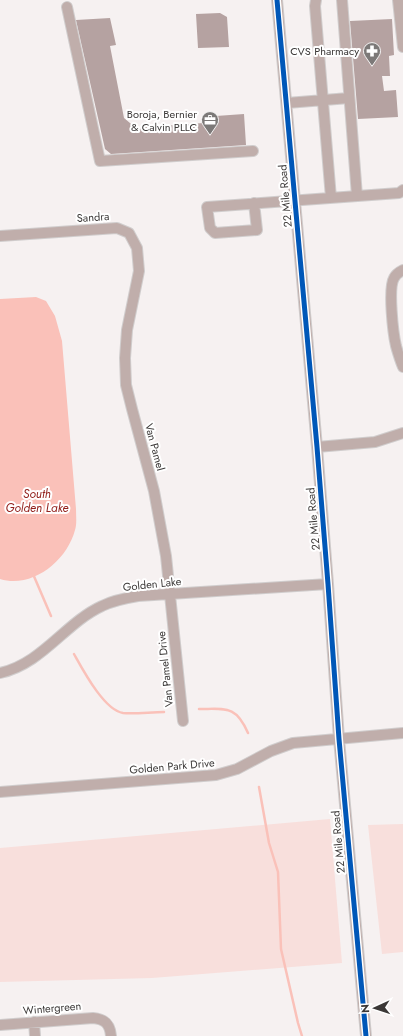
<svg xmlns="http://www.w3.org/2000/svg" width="403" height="1036" font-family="Jost,sans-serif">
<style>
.green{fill:#f8dfdc}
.water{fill:#fac1b9}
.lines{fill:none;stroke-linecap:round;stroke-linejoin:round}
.stream{stroke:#fac1b9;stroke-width:2.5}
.building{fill:#b5a2a1}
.minor-casing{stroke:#d0cdcd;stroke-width:12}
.minor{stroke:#c0aeab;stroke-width:10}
.cycleway-casing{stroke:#fff;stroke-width:8}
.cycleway{stroke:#0057b8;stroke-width:5}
.labels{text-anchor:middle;stroke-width:4;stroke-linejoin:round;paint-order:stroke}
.poi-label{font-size:11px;fill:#3b3837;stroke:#fff;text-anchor:end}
.street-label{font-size:11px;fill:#3b3837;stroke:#fff}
.water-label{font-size:12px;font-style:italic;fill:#93221e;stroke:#fff}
</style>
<rect width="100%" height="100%" fill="#f6f1f1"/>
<!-- green -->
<path class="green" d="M330,819L342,963L152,978L0,982V848Z
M403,824V952L382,954L368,825Z"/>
<!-- water -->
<path class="water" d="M36,297L46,301L55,316L62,341L76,509C76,516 77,524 75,530C67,561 32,589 0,579V299Z"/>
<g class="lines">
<!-- stream -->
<path class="stream" d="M33,574L51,616
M74,654C83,670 104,710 123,713C136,714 151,712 164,712
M199,709C226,709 236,705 248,733
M259,787L269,843L278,872L281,949L298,1023L302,1036"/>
</g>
<!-- building -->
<path class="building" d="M220,13L227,17L229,47L198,48L196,14Z
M110,18L116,45L110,46L124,118L136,128L217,122L216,116L244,114L246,145L111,154L105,149L76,20Z
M392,19L394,55L389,56L390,76H382L384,91L396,90L398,117L358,119L350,21Z"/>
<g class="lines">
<!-- minor casing -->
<g class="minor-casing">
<path id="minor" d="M277,0L317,447L328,584L339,739L366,1036
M316,0L315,6L331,198
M342,0L357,196
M398,0L403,47
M67,7L100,161L253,151
M287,103L349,98
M254,203L257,230L215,233L210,228L207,207L399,193L403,190
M0,236L117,228L129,233L137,248L139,271L127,330L125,358L126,385L132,409L154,491L166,556L183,721
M403,270C399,272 396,274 394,278C388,288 393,333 396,346C398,353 400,360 403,367
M317,447L375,442L403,433
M0,673C42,664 65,623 102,606C114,600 126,598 138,596L328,584
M0,792L216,775L237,769L271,751L293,743L403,733
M34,1022L35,1036
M0,1025L93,1018C105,1019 110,1024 111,1036"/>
</g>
<!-- minor -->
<use href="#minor" class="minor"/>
<!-- cycleway casing -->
<g class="cycleway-casing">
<path id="cycleway" d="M277,0L317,447L328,584L339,739L366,1036"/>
</g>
<!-- cycleway -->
<use href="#cycleway" class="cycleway"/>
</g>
<!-- icons -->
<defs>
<g id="pharmacy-pin" transform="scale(0.9)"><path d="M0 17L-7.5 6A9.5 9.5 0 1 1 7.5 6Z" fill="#7c7978" stroke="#fff"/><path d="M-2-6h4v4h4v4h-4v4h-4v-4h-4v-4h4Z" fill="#fff"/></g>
<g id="office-pin" transform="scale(0.9)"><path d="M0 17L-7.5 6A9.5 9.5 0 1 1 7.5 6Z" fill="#7c7978" stroke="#fff"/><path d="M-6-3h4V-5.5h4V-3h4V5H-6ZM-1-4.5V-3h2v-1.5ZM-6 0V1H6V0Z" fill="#fff"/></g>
</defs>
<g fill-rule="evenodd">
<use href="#pharmacy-pin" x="372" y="51"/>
<use href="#office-pin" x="210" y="120"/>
</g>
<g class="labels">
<!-- poi labels -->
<g class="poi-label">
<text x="359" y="55">CVS Pharmacy</text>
<text x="197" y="118">Boroja, Bernier<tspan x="197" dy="13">&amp; Calvin PLLC</tspan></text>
</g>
<!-- street labels -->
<g class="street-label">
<text transform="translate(285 196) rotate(-95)" y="4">22 Mile Road</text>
<text transform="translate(93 217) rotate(-4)" y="4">Sandra</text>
<text transform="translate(155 447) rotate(75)" y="4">Van Pamel</text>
<text transform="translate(313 519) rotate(-95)" y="4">22 Mile Road</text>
<text transform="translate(152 584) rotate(-6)" y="4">Golden Lake</text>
<text transform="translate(165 669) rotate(-96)" y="4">Van Pamel Drive</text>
<text transform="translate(172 766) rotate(-5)" y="4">Golden Park Drive</text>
<text transform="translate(338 842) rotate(-95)" y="4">22 Mile Road</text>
<text transform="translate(52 1008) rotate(-5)" y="4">Wintergreen</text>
</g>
<!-- water labels -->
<g class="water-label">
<text x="37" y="498">South<tspan x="37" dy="14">Golden Lake</tspan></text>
</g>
</g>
<!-- north arrow -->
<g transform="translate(375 1008) rotate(267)" stroke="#ffffff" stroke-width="3" paint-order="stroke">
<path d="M0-3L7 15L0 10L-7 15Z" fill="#3b3837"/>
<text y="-6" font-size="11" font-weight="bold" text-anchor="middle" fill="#3b3837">N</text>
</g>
</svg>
